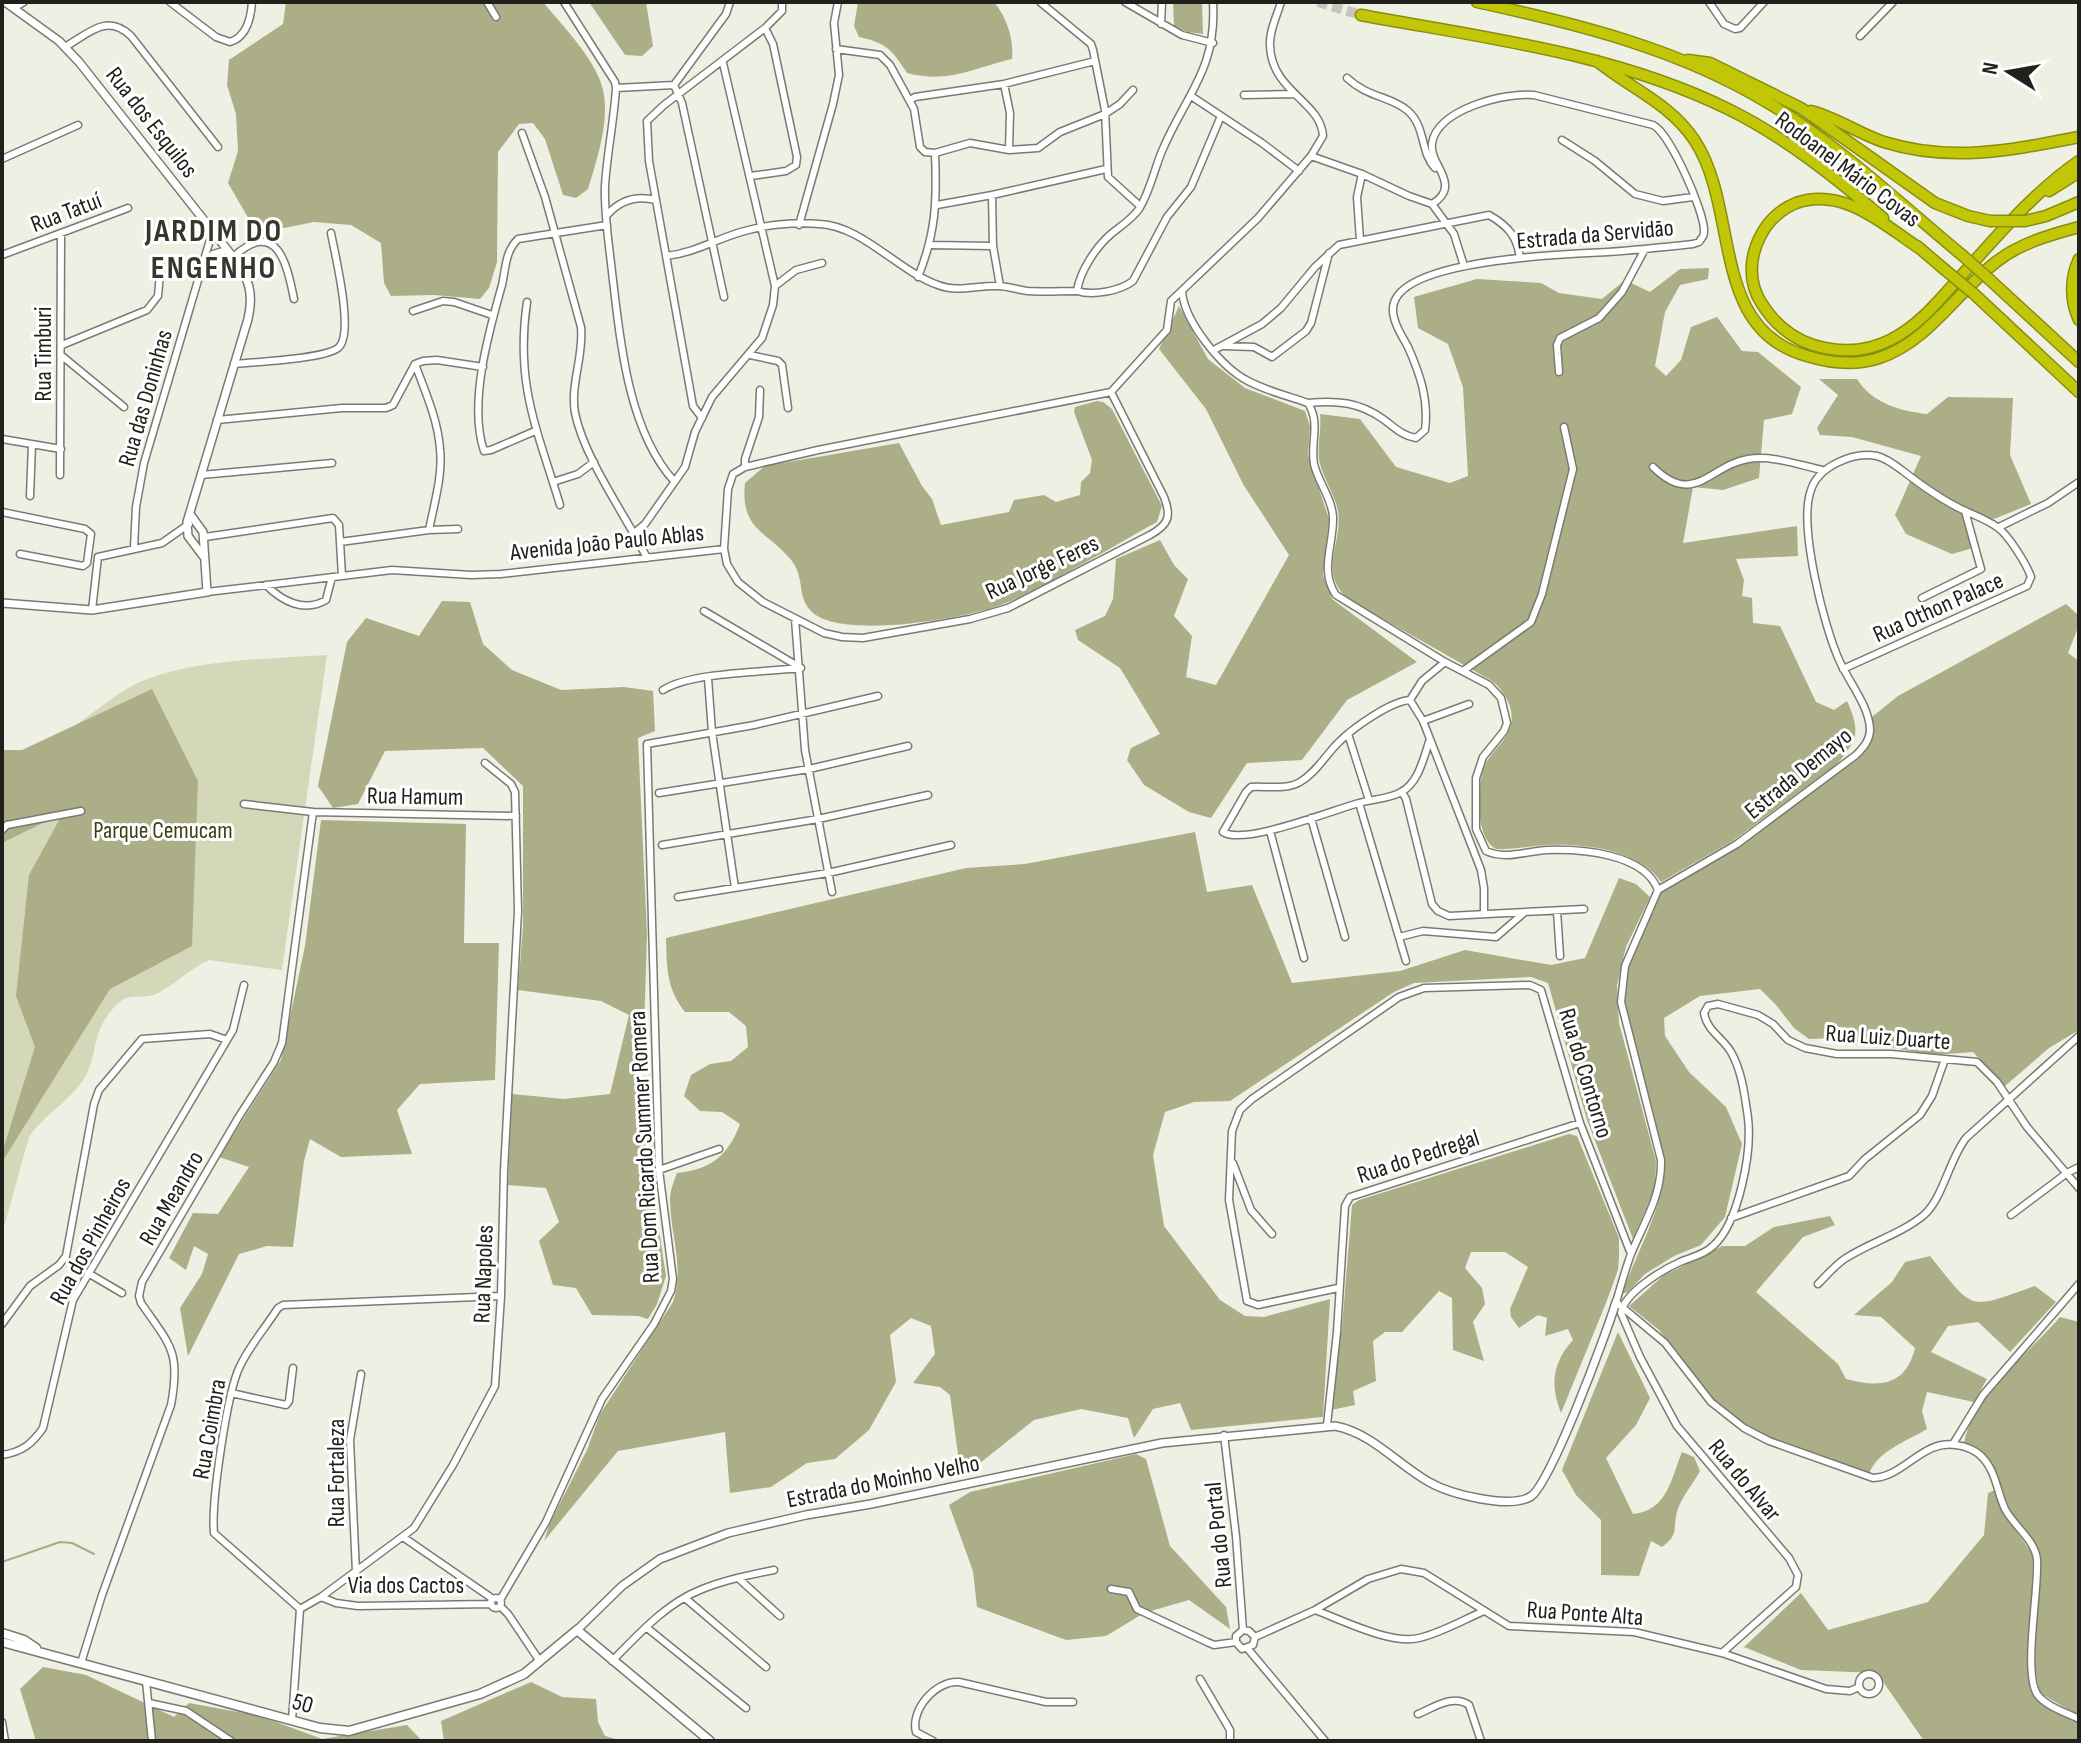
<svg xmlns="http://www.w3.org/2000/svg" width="2081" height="1743" font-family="'Sofia Sans Condensed',sans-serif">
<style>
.green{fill:#d4d7b8}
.forest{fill:#abae87}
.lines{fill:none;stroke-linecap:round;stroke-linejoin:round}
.stream{stroke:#a8ab85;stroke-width:2}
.motorway-tunnel{stroke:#c5c6bc;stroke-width:10;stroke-dasharray:10 5;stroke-linecap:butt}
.minor-casing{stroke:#7a7b70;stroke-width:9}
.tertiary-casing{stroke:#7a7b70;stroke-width:10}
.secondary-casing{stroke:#7a7b70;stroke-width:11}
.motorway-casing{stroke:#898d0e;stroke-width:13}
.minor{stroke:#fff;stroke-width:6}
.tertiary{stroke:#fff;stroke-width:7}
.secondary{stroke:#fff;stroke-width:8}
.motorway{stroke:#c1c707;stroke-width:10}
.motorway-bridge-casing{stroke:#898d0e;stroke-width:13;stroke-linecap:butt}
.motorway-bridge{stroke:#c1c707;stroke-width:10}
.labels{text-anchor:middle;stroke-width:6;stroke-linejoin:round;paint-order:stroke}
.street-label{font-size:24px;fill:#20201c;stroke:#fff}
.park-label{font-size:24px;fill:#3e4011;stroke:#fff}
.district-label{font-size:32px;font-weight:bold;letter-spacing:2px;fill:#35362c;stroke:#fff}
</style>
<rect width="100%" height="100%" fill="#eef0e4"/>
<!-- green -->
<path class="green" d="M327,655L282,970L209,960C190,968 175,985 156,994C147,998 135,995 126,998C117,1002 109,1013 104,1021C93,1039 96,1059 84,1079C69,1102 43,1115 29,1137L2,1234V755C53,757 96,702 140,682C194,659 269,659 327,655Z"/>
<!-- forest -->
<path class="forest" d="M286,2H543C562,25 597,61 603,90C610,122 597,159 588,189L576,198L563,195L545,139L533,123L519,124L498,152L497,262L489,288L480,299L434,295L391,296L384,283L381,243L351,225L314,222L279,229L250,221L228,183L238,151L236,114L227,85L229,60L283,24Z
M589,2H646L653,46L642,56L625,55Z
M858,2H994C1007,18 1014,39 1012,59C973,68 948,84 907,73C892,50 887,43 859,37L854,26Z
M1173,2H1202L1203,34L1188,32L1174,26Z
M1709,268L1708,279L1680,285L1665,312L1655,366L1666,376L1681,360L1691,327L1717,317L1742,351L1758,352L1801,387L1792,414L1764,420L1759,478L1723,490L1693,487L1683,543L1797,526L1798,556L1736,559L1744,580L1742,596L1752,598L1753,623L1780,626L1816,702L1834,710L1847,701C1860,731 1859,738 1837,764L1734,840L1661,882C1639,849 1583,843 1546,845C1529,846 1513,850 1496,849C1475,839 1477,787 1484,767C1489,755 1499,747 1506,736C1519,717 1508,694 1492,681L1348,599C1317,571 1343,545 1338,511C1335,495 1324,480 1320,464C1316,448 1322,431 1320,414L1360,419L1396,467L1450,483L1468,476L1463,387L1448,344L1418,328L1414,297L1477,279L1541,283L1559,293L1602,299L1625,280L1650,292L1680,269Z
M1179,306L1208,359L1245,388L1305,411L1310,426L1308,455L1329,519L1323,575L1332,599L1417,662L1347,700L1302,760L1247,763L1211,818L1189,812L1144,785L1127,760L1131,748L1160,734L1120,668L1078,640L1075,630L1105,616L1113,599L1116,559L1160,540L1174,565L1188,579L1174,616L1192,636L1186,677L1216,685L1289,555L1243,484L1206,409L1159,349Z
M1819,379H1857C1872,403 1900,411 1927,414L1948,397L2013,398L2010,455L2031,504L1994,519L1969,513L1965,524L1973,548L1952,554L1906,534L1895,515L1921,456L1852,437L1820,435L1817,428L1838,395Z
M1097,401L1103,402L1112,409L1162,506L1157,522C1108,549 1058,580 1006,603C971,618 839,641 811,611C797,597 805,579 792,561C767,530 740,531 745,483L765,466L899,443L922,486L932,499L941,525L1009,512L1014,500L1044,495L1056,502L1080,495L1081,482L1090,473L1092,460L1074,412L1075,407Z
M442,601L470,602L483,644L512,670L561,690L624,687L653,691L655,731L638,738L647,934L644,1030L638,1090L666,1276L657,1304L648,1319L638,1316L592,1315L576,1288L553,1285L539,1241L559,1222L546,1188L508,1185L512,1094L564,1099L610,1094L629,1015L601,1001L518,990L523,926V786L483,748L385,751L358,804L333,808L318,786L347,642L366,618L419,636Z
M2066,604L2079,616V625L2068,653L2079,661V1030L2049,1048L2005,1086L1973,1052L1933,1055L1838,1038L1809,1039L1794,1028L1776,1005L1760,989L1700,996L1664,1018L1665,1036L1689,1072L1726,1107L1742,1144L1725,1217L1701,1245L1674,1256L1645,1274L1628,1292L1622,1294C1637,1251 1666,1203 1665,1160L1628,1021L1625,1002L1629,966L1661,893L1739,847L1859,758L1872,740V717L1898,696Z
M152,689L198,781L192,946L110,989L2,1162V1153L35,1047L16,996L29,875L63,813L2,843V750H22Z
M321,820L466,824L464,943H499L495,1080L420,1084L397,1110L412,1154L341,1157L310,1139L304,1161L293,1247L267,1246L239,1254L188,1356L180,1308L202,1274L208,1254L194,1246L186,1270L169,1258L193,1213L218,1214L249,1167L219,1157L281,1060L305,946Z
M1195,832L1207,892L1252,885L1292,983L1400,971L1465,950L1551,965L1585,958L1619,878L1636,884L1650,897L1626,947L1617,985L1619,1023L1656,1161L1655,1188L1633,1239L1587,1120L1548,983L1531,977L1414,983L1394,992L1230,1101L1194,1102L1165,1112L1153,1155L1164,1226L1220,1300L1245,1316L1264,1317L1330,1299L1323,1417L1191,1430L1180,1403L1153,1409L1134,1438L1128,1418L1081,1409L1034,1420L970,1471L959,1462L950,1395L940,1387L913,1383L935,1354L931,1326L911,1318L890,1335L896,1382L869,1430L835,1459L807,1463L771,1487L730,1493L725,1432L618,1451L544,1541L550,1523L587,1450L600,1414L673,1302C685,1267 670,1234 670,1199C670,1191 674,1181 677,1173C710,1170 728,1156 740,1124L722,1112L700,1111L684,1096L691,1075L710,1064L731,1061L748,1047L746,1026L729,1012H685C666,987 667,969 666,938L966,868L1025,864Z
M1569,1134L1577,1136L1619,1238V1257L1618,1270L1606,1303L1561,1413C1550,1386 1552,1363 1573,1340L1568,1329L1545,1336L1547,1318L1538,1315L1519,1328L1511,1317L1510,1309L1528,1267L1505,1252H1471L1465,1268L1482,1288L1485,1304L1473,1322L1484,1361L1453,1350L1452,1298L1439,1291L1402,1332H1385L1373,1341L1376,1381L1353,1391L1355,1405L1331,1410L1342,1327L1352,1205L1359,1200Z
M1830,1216L1835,1225L1803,1237L1756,1292L1838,1364L1846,1379C1879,1388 1906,1386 1915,1348L1881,1317L1854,1315L1892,1282L1905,1262L1930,1256C1975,1312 1967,1310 2035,1286L2056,1302L2010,1352L1978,1322L1948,1326L1931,1352L1987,1379L1974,1402L1927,1392L1922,1411L1927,1429C1907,1441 1877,1451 1869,1474L1770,1438L1735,1418L1708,1394L1659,1330L1629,1306L1663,1276L1722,1246H1745L1774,1227Z
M2060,1317L2079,1322V1716L2040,1693L2035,1669L2039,1553L2007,1506L1991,1463L1983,1454L1964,1443C1972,1398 2030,1352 2060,1317Z
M1618,1332L1650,1398L1636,1425L1606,1458L1633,1514C1667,1511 1671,1479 1682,1452L1694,1457L1700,1471C1693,1484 1680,1499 1677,1512C1672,1531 1680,1533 1662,1547L1651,1541L1639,1576L1601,1575V1520L1576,1495L1562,1470Z
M1136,1454L1146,1459L1170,1546L1226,1607L1230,1629L1189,1600L1144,1613L1106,1636L1066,1640L977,1607L973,1571L949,1505L970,1492Z
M1995,1490L2001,1509L2033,1555L2030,1685C2038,1707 2059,1713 2079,1723V1741H1924L1877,1673L1801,1670L1744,1647L1801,1593L1828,1630L1928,1602L1984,1535L1988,1493Z
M43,1667L86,1675L174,1717L189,1703L260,1716L322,1739L407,1725L422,1741H218L213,1739L210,1741H36L20,1689Z
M531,1682L562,1697L596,1699L598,1722L605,1736L623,1741H444L441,1721Z"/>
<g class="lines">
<!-- stream -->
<path class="stream" d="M2,1562L60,1542L72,1543L94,1554"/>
<!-- motorway-tunnel -->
<path class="motorway-tunnel" d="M1318,2L1361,15"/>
<!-- minor casing -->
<g class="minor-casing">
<path id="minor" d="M170,2L216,37L230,42C246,37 251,18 252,2
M487,2L496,17
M564,2L615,82L616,88C614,121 607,153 605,186C604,215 609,244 612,272C620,338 627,429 674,481
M1040,2L1091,44L1093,50L1105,110L1108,177L1140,206
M1125,2L1182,35L1213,43
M1213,2C1217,70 1186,94 1162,151C1154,170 1150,192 1139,209C1132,219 1121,226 1111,234C1096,247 1080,271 1077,291C1093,296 1120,291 1133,281L1167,217L1191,187L1221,116
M1709,2L1724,24L1735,29L1740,28L1764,2
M14,8L24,2
M1161,24L1162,2
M1860,36L1893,2
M65,47C89,33 107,13 131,36L218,147
M836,49L880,55L890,65L914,109L920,147L925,152L935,153L970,143L1009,150L1038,148L1060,132L1105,114L1120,104L1133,90
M1347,78C1368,98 1391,96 1408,111C1426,127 1420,152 1435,168
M1004,84L1010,113L1009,150
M674,85L682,103L724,297
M616,88L674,85L726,14L730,2
M1244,95L1294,94
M1191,96L1262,143L1299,171
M910,100L915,97L1004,84L1095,61
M522,133L545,197L581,327C584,356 570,384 575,413C584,458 626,516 647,558
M1562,140L1595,161L1635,194L1663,201L1693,197
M2,159L78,125
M751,176L786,171L796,165L797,157L773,44L765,28
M992,195L993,246L1000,286
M1432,204L1454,234L1464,266
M937,205L992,195L1106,169
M607,215C620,200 636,195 656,200
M799,225L833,104L839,75L834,23L838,2
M1360,240L1357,197L1362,174
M931,245L993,246
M2,255L128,208
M666,256C694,253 714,240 741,232C765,225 794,222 820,224C862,226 898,271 938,285C958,293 977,285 998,286C1008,286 1018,290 1028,291C1044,292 1061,291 1077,291
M233,257C277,217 287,264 294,299
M205,261L213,254L227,250
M918,277C936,233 937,200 935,153
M775,286L796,270L822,263
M1182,291C1184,321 1221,367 1248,381C1267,391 1288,396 1308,403C1321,424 1310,442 1314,464C1318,482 1332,498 1333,517C1334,544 1319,571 1336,595L1445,662L1489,685L1501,698L1507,723L1504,731L1483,757L1476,778V829L1486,851C1506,860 1527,851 1547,850C1581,849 1644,853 1658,890
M527,302C515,384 537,429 560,505
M413,311L443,301L454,302L492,315
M62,345L147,310L158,296L161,262
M1224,346L1254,347L1272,357L1306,331L1311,323L1329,253
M1214,350L1262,324L1281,308L1315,267L1339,245L1489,215C1508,226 1517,236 1520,258
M750,355L778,361L782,365L788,408
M62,356L124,407
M234,364C255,362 324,359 338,348C355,335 335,255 331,233
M415,364C425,391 438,420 440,449C443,475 434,504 429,530
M1559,372L1557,345L1560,338L1599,318L1622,292L1645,249
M1111,392L1164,497C1172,517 1168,525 1150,535L1008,608L970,619L863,638L842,637L824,633L763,602L738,582L727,564L724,549L728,489L733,474L745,467L818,450L1111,392L1167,330L1171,301L1258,218L1311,156L1323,136C1321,101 1271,92 1270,45C1269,31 1277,16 1281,2
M1308,403C1336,400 1359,402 1383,419C1393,426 1402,436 1416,438L1425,430C1429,400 1420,374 1408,347C1402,336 1392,321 1393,308C1396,258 1570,254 1608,252C1636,250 1665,247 1693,244L1699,242C1703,236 1704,237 1704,230C1704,211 1670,133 1653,125L1534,95C1505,92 1438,109 1432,143C1430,159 1444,170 1445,184C1446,193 1439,200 1432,204L1409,196L1362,174L1311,156
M702,418L693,406L649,161L647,121L664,105L765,28L782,11V2
M217,420L342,408H386L393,405L415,364L423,361L437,360L483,367
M535,431L491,450L484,451C468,404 489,331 502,285C506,267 505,252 518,239L607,225
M2,439L61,449
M745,467V459L759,417L760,390
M1653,467C1694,508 1710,465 1748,459C1772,455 1799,465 1822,470
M60,475L61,233
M201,475L332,463
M553,482L578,474L594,462
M30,496L32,444
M2,512L85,529L91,534L87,563L83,566L20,554
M1999,527L2048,503L2079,482
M634,533L645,524L685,467L695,432L712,397L762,338L773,305L775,286L723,63
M205,537L333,518L339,525L342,576
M340,542L429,530L458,529
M134,548L136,507L144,463L212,233
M266,585C282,601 304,613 326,600L332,577
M207,592L392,570L471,575L501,574L724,549
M1922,598L1981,569L1965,511
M92,610L98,557L162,543L189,524
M704,611L801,668
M795,619L805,750L832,892
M1463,671L1531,622L1542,594L1573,469L1564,427
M708,678L712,732L735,888
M663,690C691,672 766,672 801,668
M1410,700L1423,721L1481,870L1484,888V914
M1423,721L1469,704
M1348,734L1369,800
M1430,739C1424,756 1419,783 1401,792C1390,799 1372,799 1359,803C1333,810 1243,846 1223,832L1246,792L1251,787C1266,786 1287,790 1300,782C1317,772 1326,754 1340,741C1353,728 1391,701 1410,700L1422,681L1445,662
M1402,792L1406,799L1432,904L1438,911L1449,916L1584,909
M659,793L809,769L908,746
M1359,803L1406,961
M313,812L516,816
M1311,818L1345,937
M2,830L7,825L81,811
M1270,831L1304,958
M662,845L818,819L928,795
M1658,890L1625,966L1621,1002L1661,1160C1662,1196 1644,1222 1631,1254C1625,1270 1621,1286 1616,1302L1665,1343L1711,1402L1744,1428L1769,1441L1873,1478C1904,1477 1923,1439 1956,1445C1966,1446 1977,1451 1983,1458C1996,1472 1997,1492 2005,1509C2013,1525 2036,1541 2037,1560C2039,1590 2023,1671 2037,1694C2045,1706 2067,1713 2079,1719
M1658,890L1737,844L1856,755C1864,747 1870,740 1870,729C1869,706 1849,682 1840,662C1824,628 1798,525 1811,490C1818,467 1853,451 1877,456C1886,458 1895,465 1903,471C1921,485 1939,498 1959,508C1971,514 1986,519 1997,527C2008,534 2027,565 2031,577L2027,586L1843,669
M678,897L828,873L951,845
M1557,911L1560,956
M1399,937L1423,931L1496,937L1525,912
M1233,1163L1251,1210L1272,1234
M659,1170L719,1149
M2011,1215L2067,1173L2079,1167
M1731,1218L1849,1176L1865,1159L1920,1115L1932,1096L1945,1059
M88,1273L122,1293
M1818,1284C1827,1275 1835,1265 1846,1258C1871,1242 1901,1234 1924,1215C1943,1198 1949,1160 1966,1138L2079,1036
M1338,1288L1258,1305L1247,1301L1229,1200L1232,1131L1240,1110L1252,1099L1399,997L1424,988L1530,985L1541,990L1580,1123L1631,1254
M2,1324L30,1286L59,1265L66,1256L94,1104L99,1090L142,1039L210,1034L227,1040
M231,1393L286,1405L289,1401L293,1368
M1327,1425L1337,1332L1345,1206L1350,1197L1580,1123
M1224,1435L1236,1536L1243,1630
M1953,1444L1983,1395L2079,1284
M2,1455C22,1452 32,1444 43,1428L73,1300L233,1030L244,985
M403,1537L493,1599
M356,1572L350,1440L361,1374
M738,1578L780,1616
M1111,1589L1129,1592L1137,1609L1207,1642L1214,1645L1236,1642
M321,1597L336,1603L358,1606L491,1604
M491 1603a5 5 0 1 1 10 0a5 5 0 1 1-10 0Z
M685,1598L766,1667
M500,1600L546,1522L602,1399L654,1324L671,1291L673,1279L659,1170L647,744L754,725L878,696
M500,1606L508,1614L539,1660
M300,1609L321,1597L414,1528L453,1465L495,1386L501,1296L504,1171L518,911L515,792L511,784L485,763
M300,1609L214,1533C211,1503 227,1392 240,1366C250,1345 266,1327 278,1308L283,1305L501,1296
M1315,1610C1342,1620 1391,1645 1419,1638C1441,1633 1463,1620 1484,1611
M646,1627L746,1708
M1255,1637L1249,1631L1243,1630L1236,1636V1642L1242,1649L1253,1645L1255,1637L1315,1610L1368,1579L1401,1569L1424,1573L1509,1626L1634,1632L1722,1653L1826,1689L1850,1691L1859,1687
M1248,1649L1325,1741
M1722,1653L1796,1587L1798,1575L1789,1558L1677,1426L1640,1357L1621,1313C1624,1293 1662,1270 1680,1262C1691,1257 1704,1255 1713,1246C1739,1223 1752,1152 1748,1118C1745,1097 1742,1071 1731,1052C1722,1037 1707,1031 1704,1013L1708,1006L1718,1004L1758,1015L1773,1024L1788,1040L1805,1048L1837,1054H1891L1977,1062L1997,1082L2027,1127L2079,1188
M612,1661C638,1635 665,1604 700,1590C724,1580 749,1575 774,1570
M81,1663L102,1595L171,1405C181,1351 170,1345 141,1303L139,1296L142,1282L238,1118L274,1062L282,1043L313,812L244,804
M1859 1684a10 10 0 1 1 20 0a10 10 0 1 1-20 0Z
M1200,1679L1230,1730V1741
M146,1681L152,1741
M149,1703L186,1711L231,1741
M1418,1714C1435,1707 1453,1694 1469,1705L1481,1741
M292,1720L300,1609
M2,1722L5,1741
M933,1741L916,1732C910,1710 936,1680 959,1682L1046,1702H1073"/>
</g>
<!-- tertiary casing -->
<g class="tertiary-casing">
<path id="tertiary" d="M5,2L59,41L79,62L233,257C249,278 254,293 248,319L187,522L188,536L203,556
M2,603L92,610L207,592L203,532L190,514
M577,1630L622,1586L660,1559L728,1533L806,1515L871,1504L1162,1443L1335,1426C1372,1433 1397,1464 1429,1482C1450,1494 1508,1509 1530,1497C1550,1486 1607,1332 1616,1302"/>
</g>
<!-- secondary casing -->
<g class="secondary-casing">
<path id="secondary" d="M2,1633L24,1640L36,1648
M2,1642L320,1728L349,1731L480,1694L524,1674L577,1630L710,1741"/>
</g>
<!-- motorway casing -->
<g class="motorway-casing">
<path id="motorway" d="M1477,2C1578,24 1680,49 1770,104C1840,146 1899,203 1962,255
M1361,15C1485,38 1614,53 1728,109C1785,137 1835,177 1883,218
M1688,60L1710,63L1801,108L1935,203L1968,216L1990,221
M1597,61C1631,89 1670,103 1695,141C1740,210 1709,329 1807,356C1830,363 1855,366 1879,358C1928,342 1956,293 1996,262C2020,243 2050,235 2079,227
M1811,111C1836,117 1859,134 1884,142C1951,163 2012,150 2079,137
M2049,191L2079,172
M2025,221L2046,216L2079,202
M1917,246L1944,269
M1922,250C1885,226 1844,186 1796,203C1781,209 1768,221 1761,235C1749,257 1748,283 1762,304C1774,323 1792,338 1813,345C1839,353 1866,352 1890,340C1919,326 1940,299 1962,275C1998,235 2035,191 2079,161
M2079,259C2070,278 2070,301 2079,320
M1989,279L2079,362
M1973,293L2079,392"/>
</g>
<!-- minor -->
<use href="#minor" class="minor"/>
<!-- tertiary -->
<use href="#tertiary" class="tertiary"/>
<!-- secondary -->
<use href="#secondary" class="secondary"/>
<!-- motorway -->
<use href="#motorway" class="motorway"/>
<!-- motorway-bridge casing -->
<g class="motorway-bridge-casing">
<path id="motorway-bridge" d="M1990,221H2025
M1962,255L1989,279
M1944,269L1973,293"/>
</g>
<!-- motorway-bridge -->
<use href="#motorway-bridge" class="motorway-bridge"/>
</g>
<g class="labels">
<!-- street labels -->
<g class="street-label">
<text transform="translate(152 122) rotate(52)" y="8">Rua dos Esquilos</text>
<text transform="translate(1848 169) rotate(37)" y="8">Rodoanel Mário Covas</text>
<text transform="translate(66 212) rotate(-21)" y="8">Rua Tatuí</text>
<text transform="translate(1595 234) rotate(-5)" y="8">Estrada da Servidão</text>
<text transform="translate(43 354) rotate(-90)" y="8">Rua Timburi</text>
<text transform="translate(145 398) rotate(-74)" y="8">Rua das Doninhas</text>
<text transform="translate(607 542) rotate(-6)" y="8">Avenida João Paulo Ablas</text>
<text transform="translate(1042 567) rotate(-25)" y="8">Rua Jorge Feres</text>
<text transform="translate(1938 607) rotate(-24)" y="8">Rua Othon Palace</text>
<text transform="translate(1798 773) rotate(-39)" y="8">Estrada Demayo</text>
<text transform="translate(415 796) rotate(1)" y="8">Rua Hamum</text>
<text transform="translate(1888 1037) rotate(4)" y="8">Rua Luiz Duarte</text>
<text transform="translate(1586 1073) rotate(73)" y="8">Rua do Contorno</text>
<text transform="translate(644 1147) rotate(-93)" y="8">Rua Dom Ricardo Summer Romera</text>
<text transform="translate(1418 1156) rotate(-18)" y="8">Rua do Pedregal</text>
<text transform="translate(171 1198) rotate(-60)" y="8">Rua Meandro</text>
<text transform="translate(90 1241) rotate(-61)" y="8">Rua dos Pinheiros</text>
<text transform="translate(483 1274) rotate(-88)" y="8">Rua Napoles</text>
<text transform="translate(209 1429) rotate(-80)" y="8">Rua Coimbra</text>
<text transform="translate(336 1473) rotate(-90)" y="8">Rua Fortaleza</text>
<text transform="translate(1745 1480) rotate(50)" y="8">Rua do Alvar</text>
<text transform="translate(883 1481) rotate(-11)" y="8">Estrada do Moinho Velho</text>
<text transform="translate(1218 1535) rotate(-96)" y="8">Rua do Portal</text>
<text x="406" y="1593">Via dos Cactos</text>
<text transform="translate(1585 1613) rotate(4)" y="8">Rua Ponte Alta</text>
<text transform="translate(303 1703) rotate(16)" y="8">50</text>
</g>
<!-- park labels -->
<g class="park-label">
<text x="163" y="838">Parque Cemucam</text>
</g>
<!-- district labels -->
<g class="district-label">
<text x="214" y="241">JARDIM DO<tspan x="214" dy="37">ENGENHO</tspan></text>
</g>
</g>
<!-- border -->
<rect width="2081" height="1743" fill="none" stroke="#20201c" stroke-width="8"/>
<!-- north arrow -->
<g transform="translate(2009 72) rotate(281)" stroke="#ffffff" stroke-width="6" paint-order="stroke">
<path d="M0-6L14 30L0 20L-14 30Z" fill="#20201c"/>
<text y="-12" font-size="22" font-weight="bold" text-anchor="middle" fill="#20201c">N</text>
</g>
</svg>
